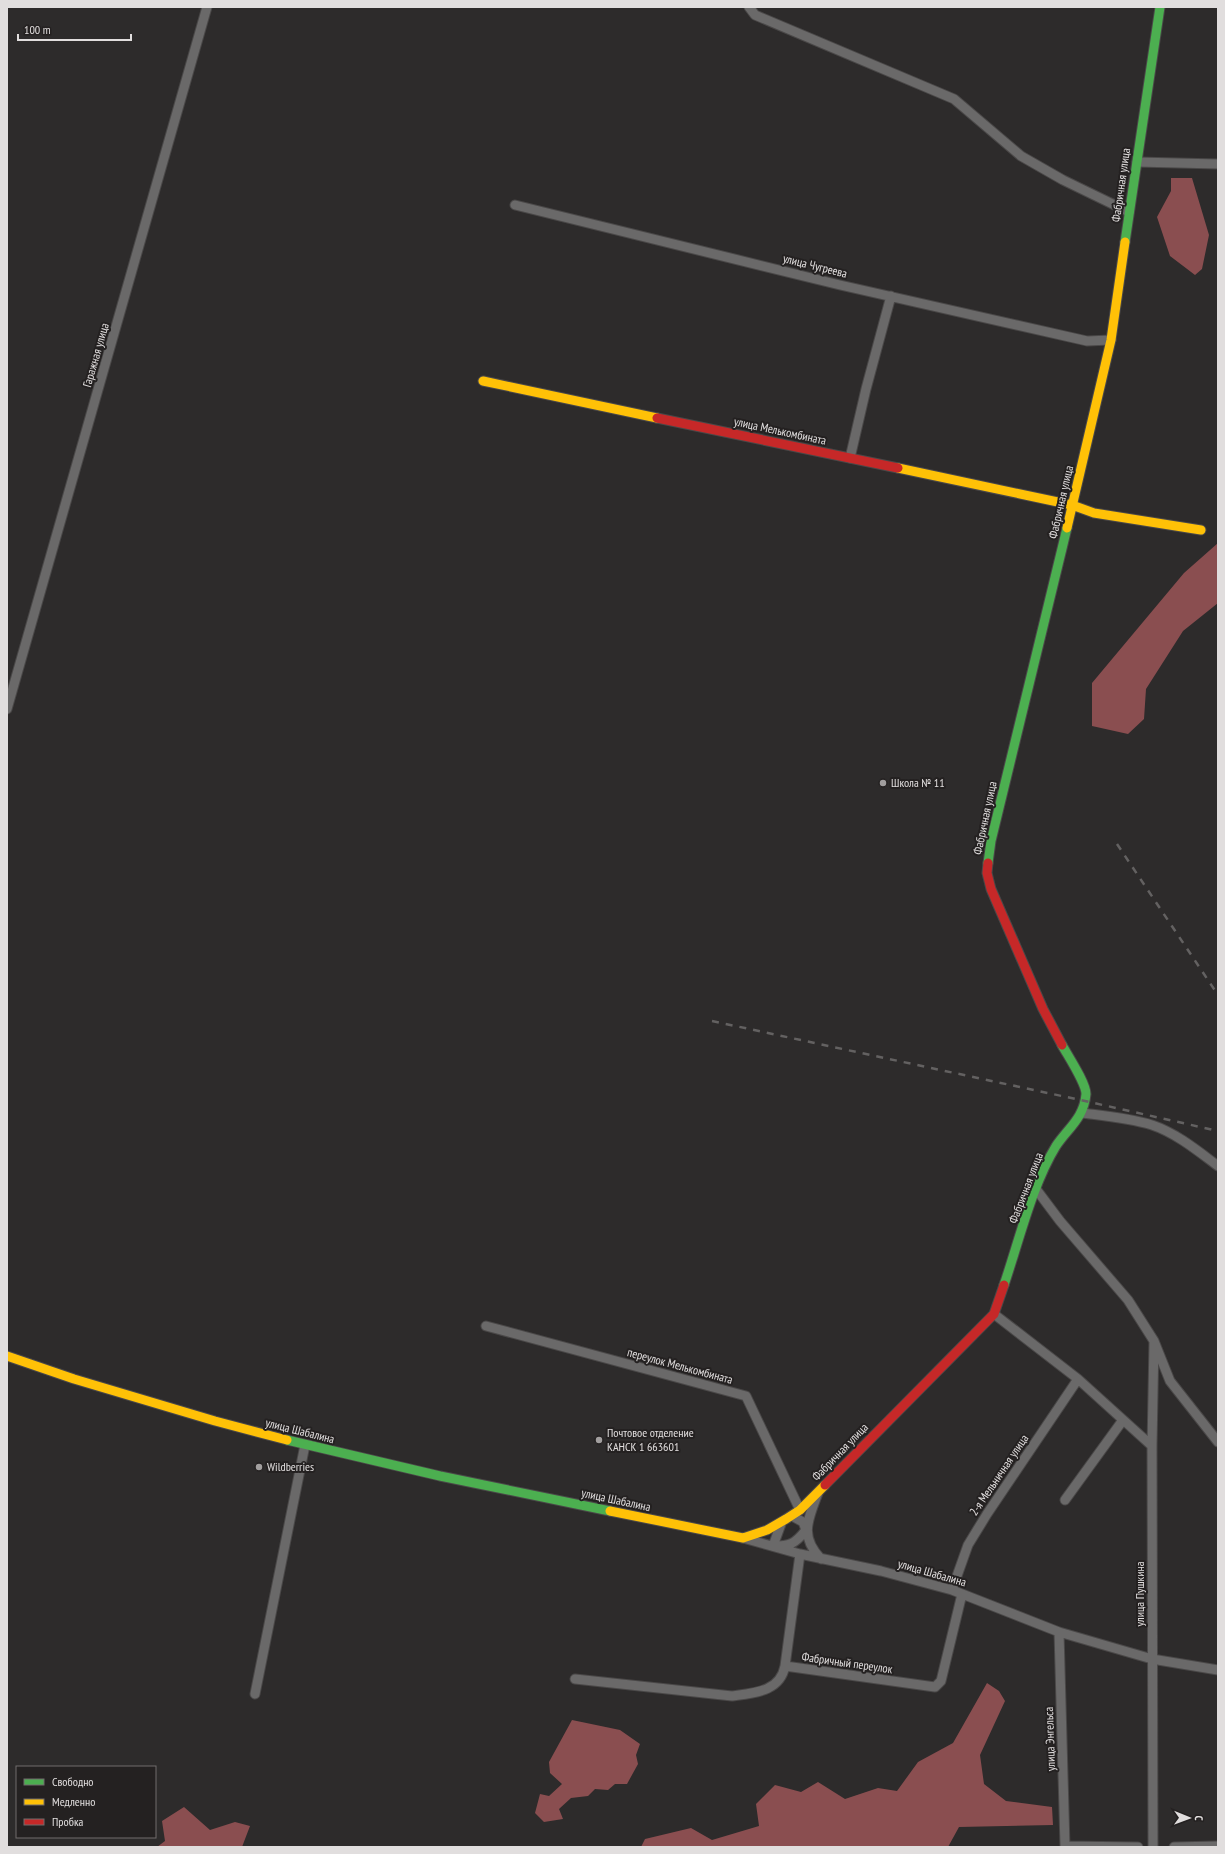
<svg xmlns="http://www.w3.org/2000/svg" width="1225" height="1854" font-family="'PT Sans Narrow',sans-serif">
<style>
.water{fill:#8a4e50}
.lines{fill:none;stroke-linecap:round;stroke-linejoin:round}
.street-casing{stroke:#4a4848;stroke-width:11}
.fast-casing{stroke:#4a4848;stroke-width:11}
.slow-casing{stroke:#4a4848;stroke-width:11}
.jam-casing{stroke:#4a4848;stroke-width:11}
.street{stroke:#6a6969;stroke-width:9}
.fast{stroke:#4caf50;stroke-width:9}
.slow{stroke:#ffc107;stroke-width:9}
.jam{stroke:#c62828;stroke-width:9}
.rail{stroke:#636161;stroke-width:2.5;stroke-dasharray:7 7;stroke-linecap:butt}
.poi-dot{fill:#a29f9f;stroke:#242121;stroke-width:1.5}
.labels{text-anchor:middle;stroke-width:4;stroke-linejoin:round;paint-order:stroke}
.street-label{font-size:12px;fill:#e1dede;stroke:#242121}
.poi-label{font-size:12px;fill:#e1dede;stroke:#242121;text-anchor:start}
</style>
<rect width="100%" height="100%" fill="#2d2b2b"/>
<!-- water -->
<path class="water" d="M1171,178H1192L1209,235L1202,269L1195,275L1170,256L1157,217L1171,191Z
M1218,543V603L1183,631L1146,689L1144,719L1128,734L1092,726V683L1184,573Z
M987,1683L999,1691L1005,1701L980,1755L984,1784L1006,1801L1052,1807L1053,1825L959,1827L948,1847H641L645,1839L691,1828L712,1840L759,1826L756,1804L775,1785L801,1792L818,1782L845,1799L878,1788L897,1791L918,1762L953,1743Z
M572,1720L620,1730L640,1744L636,1755L638,1764L627,1784H615L608,1790L595,1789L588,1796L571,1798L559,1809L563,1819L544,1822L535,1813L540,1794L549,1796L562,1784L550,1773L549,1762Z
M184,1807L210,1830L235,1822L250,1826L242,1847H157L165,1841L162,1821Z"/>
<g class="lines">
<!-- street casing -->
<g class="street-casing">
<path id="street" d="M749,7L755,15L954,99L1021,156L1063,180L1129,212
M1137,162L1218,164
M515,205L840,285L1087,341L1111,340
M850,458L866,389L891,296
M7,709L207,7
M1082,1113C1106,1116 1129,1118 1152,1125C1176,1133 1198,1151 1218,1166
M1036,1189L1060,1221L1128,1300L1154,1341L1170,1381L1218,1442
M994,1314L1078,1379L1152,1446
M486,1326L746,1396L800,1510
M818,1493C808,1520 799,1536 821,1559
M1065,1500L1123,1420
M781,1524L773,1546C790,1546 795,1544 806,1530L803,1522L792,1516
M743,1538L800,1554L881,1571L952,1590L1059,1632L1152,1659L1218,1670
M952,1590L968,1545L987,1514L1078,1379
M1059,1632L1065,1846L1138,1847
M785,1666L800,1554
M575,1679L732,1696C754,1693 780,1692 785,1666L935,1687L941,1681L962,1594
M255,1694L305,1445
M1153,1847L1152,1446L1154,1341
M1174,1847L1218,1846"/>
</g>
<!-- fast casing -->
<g class="fast-casing">
<path id="fast" d="M1125,242L1160,7
M988,863L991,841L1067,528
M1004,1285C1019,1241 1032,1185 1056,1146C1068,1128 1084,1118 1086,1094C1086,1083 1068,1056 1062,1045
M287,1440L440,1476L610,1511"/>
</g>
<!-- slow casing -->
<g class="slow-casing">
<path id="slow" d="M483,381L657,418
M898,468L1072,505L1094,513L1201,530
M1067,528L1111,340L1125,242
M7,1356L74,1379L215,1421L287,1440
M610,1511L743,1538L767,1530L786,1519L800,1510L825,1485"/>
</g>
<!-- jam casing -->
<g class="jam-casing">
<path id="jam" d="M657,418L898,468
M988,863L987,873L991,889L1043,1009L1062,1045
M825,1485L994,1314L1004,1285"/>
</g>
<!-- street -->
<use href="#street" class="street"/>
<!-- fast -->
<use href="#fast" class="fast"/>
<!-- slow -->
<use href="#slow" class="slow"/>
<!-- jam -->
<use href="#jam" class="jam"/>
<!-- rail -->
<path class="rail" d="M1117,844L1218,995
M712,1021L1085,1101L1218,1131"/>
</g>
<!-- markers -->
<g class="poi-dot">
<circle cx="883" cy="783" r="4"/>
<circle cx="599" cy="1440" r="4"/>
<circle cx="259" cy="1467" r="4"/>
</g>
<g class="labels">
<!-- street labels -->
<g class="street-label">
<text transform="translate(1121 185) rotate(-82)" y="4">Фабричная улица</text>
<text transform="translate(815 266) rotate(14)" y="4">улица Чугреева</text>
<text transform="translate(96 355) rotate(-74)" y="4">Гаражная улица</text>
<text transform="translate(780 431) rotate(12)" y="4">улица Мелькомбината</text>
<text transform="translate(1061 502) rotate(-77)" y="4">Фабричная улица</text>
<text transform="translate(985 818) rotate(-78)" y="4">Фабричная улица</text>
<text transform="translate(1026 1188) rotate(-69)" y="4">Фабричная улица</text>
<text transform="translate(680 1366) rotate(15)" y="4">переулок Мелькомбината</text>
<text transform="translate(300 1431) rotate(14)" y="4">улица Шабалина</text>
<text transform="translate(840 1452) rotate(-46)" y="4">Фабричная улица</text>
<text transform="translate(999 1475) rotate(-56)" y="4">2-я Мельничная улица</text>
<text transform="translate(616 1500) rotate(12)" y="4">улица Шабалина</text>
<text transform="translate(932 1573) rotate(16)" y="4">улица Шабалина</text>
<text transform="translate(1140 1594) rotate(-90)" y="4">улица Пушкина</text>
<text transform="translate(847 1663) rotate(8)" y="4">Фабричный переулок</text>
<text transform="translate(1050 1739) rotate(-92)" y="4">улица Энгельса</text>
</g>
<!-- poi labels -->
<g class="poi-label">
<text x="891" y="787">Школа № 11</text>
<text x="607" y="1437">Почтовое отделение<tspan x="607" dy="14">КАНСК 1 663601</tspan></text>
<text x="267" y="1471">Wildberries</text>
</g>
</g>
<!-- border -->
<rect width="1225" height="1854" fill="none" stroke="#e1dede" stroke-width="16"/>
<!-- legend -->
<rect x="16" y="1766" width="140" height="72" fill="#242121" stroke="#706d6d"/>
<rect x="24" y="1779" width="20" height="6" fill="#4caf50" stroke="#706d6d"/>
<text x="52" y="1786" font-size="12" fill="#e1dede">Свободно</text>
<rect x="24" y="1799" width="20" height="6" fill="#ffc107" stroke="#706d6d"/>
<text x="52" y="1806" font-size="12" fill="#e1dede">Медленно</text>
<rect x="24" y="1819" width="20" height="6" fill="#c62828" stroke="#706d6d"/>
<text x="52" y="1826" font-size="12" fill="#e1dede">Пробка</text>
<!-- north arrow -->
<g transform="translate(1189 1818) rotate(91)" stroke="#242121" stroke-width="3" paint-order="stroke">
<path d="M0-3L7 15L0 10L-7 15Z" fill="#e1dede"/>
<text y="-6" font-size="11" font-weight="bold" text-anchor="middle" fill="#e1dede">С</text>
</g>
<!-- scale -->
<path d="M18 34v6h113v-6" fill="none" stroke="#e1dede" stroke-width="2"/>
<text x="24" y="34" font-size="12" fill="#e1dede" stroke="#242121" stroke-width="3" paint-order="stroke">100 m</text>
</svg>
